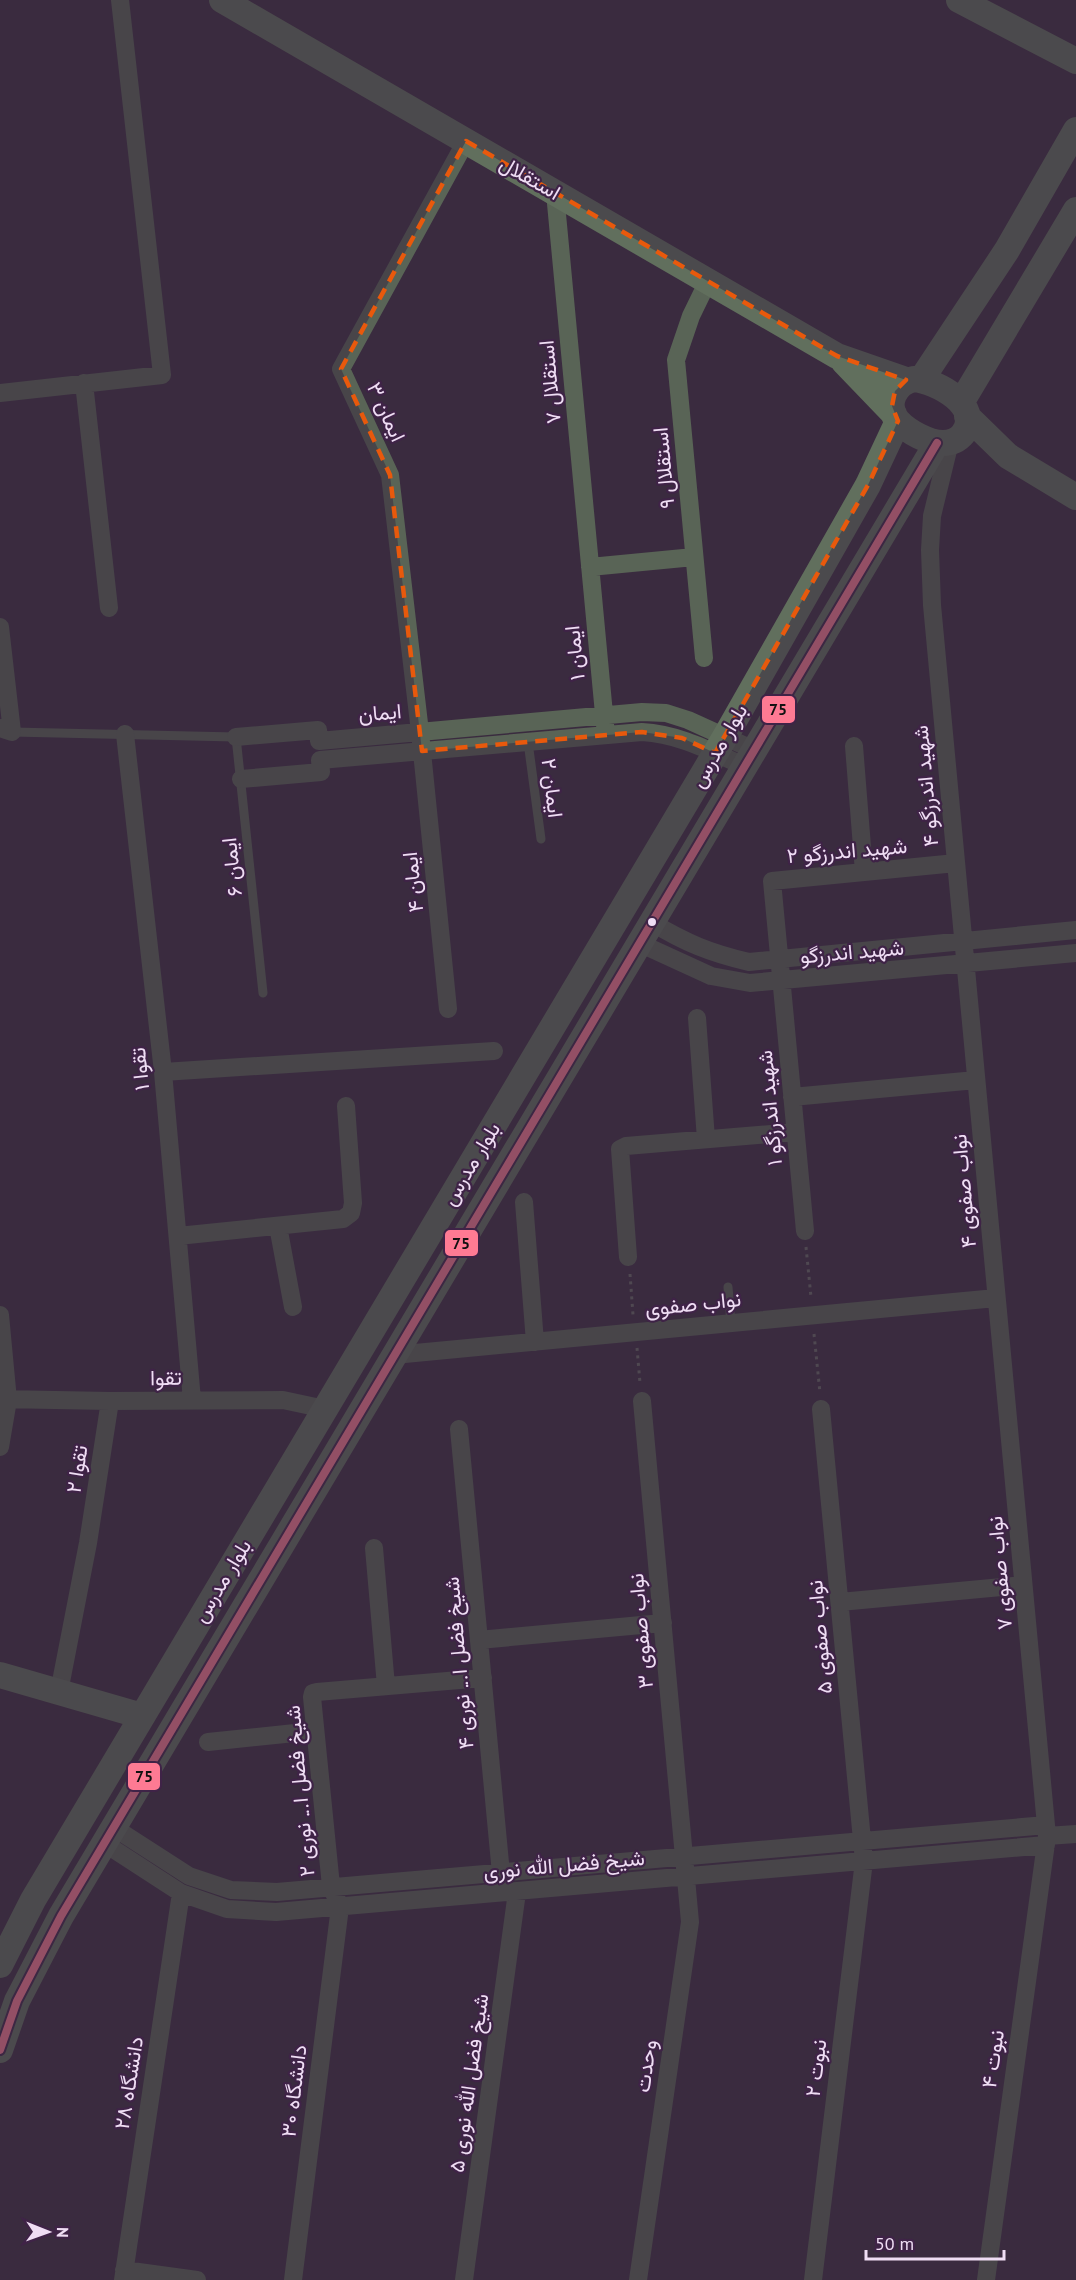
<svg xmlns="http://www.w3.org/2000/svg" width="1076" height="2280" font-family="'PT Sans',Vazirmatn,sans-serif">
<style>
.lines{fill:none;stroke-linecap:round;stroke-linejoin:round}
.path{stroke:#696c67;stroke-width:3;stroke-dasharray:3 4.5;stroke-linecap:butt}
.lane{stroke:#596456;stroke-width:9}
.street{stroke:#596456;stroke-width:18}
.secondary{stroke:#616f5d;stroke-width:26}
.bus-1-casing{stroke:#3f2347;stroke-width:12}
.bus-1{stroke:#fe7a93;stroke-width:8}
.marked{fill:none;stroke:#e8590c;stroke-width:4.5;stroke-dasharray:12 8;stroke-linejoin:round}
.bus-dot{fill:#efddf4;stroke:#3f2347;stroke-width:2}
.labels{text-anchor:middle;stroke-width:4.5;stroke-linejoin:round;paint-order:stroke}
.street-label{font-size:21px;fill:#efddf4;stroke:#3f2347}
.line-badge{stroke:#3f2347;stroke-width:2}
.pale-badge-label{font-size:16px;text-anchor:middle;font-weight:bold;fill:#111}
</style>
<rect width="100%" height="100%" fill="#3a2b3f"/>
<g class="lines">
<!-- path -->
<path class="path" d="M806,1247L811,1297
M630,1274L633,1315
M814,1334L820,1393
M637,1348L640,1383"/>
<!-- lane -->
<path class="lane" d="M12,732L236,737L263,993
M528,742L541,839
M728,1287L731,1323"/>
<!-- street -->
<path class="street" d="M555,193L606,735
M84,383L109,608
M0,393L162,375L120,0
M950,442L932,516L930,550L932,605L1047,1836L986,2280
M590,567L694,557
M0,627L12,732L0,728
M704,658L676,360L691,316L708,281
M125,734L163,1072L192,1400
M236,737L318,730L319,741L642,712L666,713L688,720L754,750
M854,746L864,872
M241,779L321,772L320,760L642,732C679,734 710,751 744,766
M651,922C686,943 710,953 749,962L1076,930
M639,943L711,976L750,983L1076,953
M448,1009L420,732L390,475L341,369L466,141
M697,1018L706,1139
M163,1072L494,1051
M792,1097L976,1080
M524,1202L535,1342
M278,1226L293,1307
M805,1231L772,881L956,863
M178,1236L343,1219L351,1213L353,1203L346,1106
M628,1257L620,1149L626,1146L795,1132
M0,1315L8,1400L0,1447
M394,1355L996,1298
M0,1399L110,1401L283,1400L325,1409
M459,1429L502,1884
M374,1548L386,1686
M840,1602L1023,1585
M479,1640L663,1623
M59,1692L88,1543L110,1401
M208,1742L314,1731
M113,1827L189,1876L231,1890L277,1892L1046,1825
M1047,1836L1076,1834
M104,1843L181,1893L227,1909L276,1912L1046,1845
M124,2270L197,2280
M123,2280L181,1893
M293,2280L340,1907L331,1886L312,1697L313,1693L317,1692L483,1678
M464,2280L517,1892
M638,2280L690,1922L642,1401
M813,2280L864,1861L821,1409"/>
<!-- secondary -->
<path class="secondary" d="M222,0L837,356L906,380
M959,0L1076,61
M844,362L894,414
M914,379C936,381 984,406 963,434C958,440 951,443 943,443C929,443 908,432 898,421C884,405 895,383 914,379Z
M921,380L1007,250L1076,130
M961,403L1076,210
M967,416L1008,456L1076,497
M0,1675L142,1716
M0,1965L33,1900L725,737L868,485L898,421
M0,2050L17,2001L61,1916L937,443"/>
<!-- bus-1 casing -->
<g class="bus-1-casing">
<path id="bus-1" d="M0,2050L17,2001L61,1916L937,443"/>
</g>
<!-- bus-1 -->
<use href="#bus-1" class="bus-1"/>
</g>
<!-- marked area -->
<path d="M0 0H1076V2280H0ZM466,141L837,356L906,380L895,391L892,406L898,421L868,485L715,753L682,738L642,732L422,751L390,475L341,369Z" fill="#3a2b3f" fill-opacity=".55" fill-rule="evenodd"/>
<path class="marked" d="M466,141L837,356L906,380L895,391L892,406L898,421L868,485L715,753L682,738L642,732L422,751L390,475L341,369Z"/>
<!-- markers -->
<circle class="bus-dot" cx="652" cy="922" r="5"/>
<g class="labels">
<!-- street labels -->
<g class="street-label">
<text transform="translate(530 178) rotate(30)" y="7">استقلال</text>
<text transform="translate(550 382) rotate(-95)" y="7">استقلال ۷</text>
<text transform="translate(386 412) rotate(65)" y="7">ایمان ۳</text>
<text transform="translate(664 468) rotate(-95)" y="7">استقلال ۹</text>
<text transform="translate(575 653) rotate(-96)" y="7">ایمان ۱</text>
<text transform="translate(380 713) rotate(-5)" y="7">ایمان</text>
<text transform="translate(719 746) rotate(-60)" y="7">بلوار مدرس</text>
<text transform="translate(926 786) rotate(-95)" y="7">شهید اندرزگو ۴</text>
<text transform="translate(552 788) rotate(83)" y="7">ایمان ۲</text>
<text transform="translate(847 851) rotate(-5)" y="7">شهید اندرزگو ۲</text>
<text transform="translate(232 867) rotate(-96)" y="7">ایمان ۶</text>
<text transform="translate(413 882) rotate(-96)" y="7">ایمان ۴</text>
<text transform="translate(852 952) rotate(-5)" y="7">شهید اندرزگو</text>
<text transform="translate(140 1069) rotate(-96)" y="7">تقوا ۱</text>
<text transform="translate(770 1108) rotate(-95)" y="7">شهید اندرزگو ۱</text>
<text transform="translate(471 1164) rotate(-59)" y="7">بلوار مدرس</text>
<text transform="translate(964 1191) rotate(-95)" y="7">نواب صفوی ۴</text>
<text transform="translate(693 1304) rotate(-6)" y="7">نواب صفوی</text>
<text transform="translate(166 1378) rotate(-1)" y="7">تقوا</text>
<text transform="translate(77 1469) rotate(-81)" y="7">تقوا ۲</text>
<text transform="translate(1000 1573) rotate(-95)" y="7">نواب صفوی ۷</text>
<text transform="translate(222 1581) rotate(-59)" y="7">بلوار مدرس</text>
<text transform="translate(641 1631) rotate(-95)" y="7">نواب صفوی ۳</text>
<text transform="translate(820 1637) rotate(-95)" y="7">نواب صفوی ۵</text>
<text transform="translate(459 1663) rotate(-95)" y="7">شیخ فضل ا... نوری ۴</text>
<text transform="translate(300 1791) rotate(-95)" y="7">شیخ فضل ا... نوری ۲</text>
<text transform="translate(564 1865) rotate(-5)" y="7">شیخ فضل الله نوری</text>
<text transform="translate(993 2059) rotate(-82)" y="7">نبوت ۴</text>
<text transform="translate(646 2066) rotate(-82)" y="7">وحدت</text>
<text transform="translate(816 2068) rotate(-83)" y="7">نبوت ۲</text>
<text transform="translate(129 2083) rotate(-81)" y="7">دانشگاه ۲۸</text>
<text transform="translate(469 2083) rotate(-82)" y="7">شیخ فضل‌ الله نوری ۵</text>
<text transform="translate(294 2091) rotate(-83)" y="7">دانشگاه ۳۰</text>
</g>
</g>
<g class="line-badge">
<rect x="761" y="695" width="35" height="29" rx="6" fill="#fe7a93"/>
<rect x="444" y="1229" width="35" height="28" rx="6" fill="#fe7a93"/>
<rect x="127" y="1762" width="34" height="29" rx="6" fill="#fe7a93"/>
</g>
<g class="pale-badge-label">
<text x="778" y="715">75</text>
<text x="461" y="1249">75</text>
<text x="144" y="1782">75</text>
</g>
<!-- north arrow -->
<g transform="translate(48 2232) rotate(91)" stroke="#3f2347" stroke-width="4.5" paint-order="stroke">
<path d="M0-4.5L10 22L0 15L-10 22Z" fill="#efddf4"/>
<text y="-9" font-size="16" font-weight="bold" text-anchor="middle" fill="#efddf4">N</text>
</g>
<!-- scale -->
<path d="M866 2250v9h138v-9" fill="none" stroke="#efddf4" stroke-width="3"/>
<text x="875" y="2250" font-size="18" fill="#efddf4" stroke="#3f2347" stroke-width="4.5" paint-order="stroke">50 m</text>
</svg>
